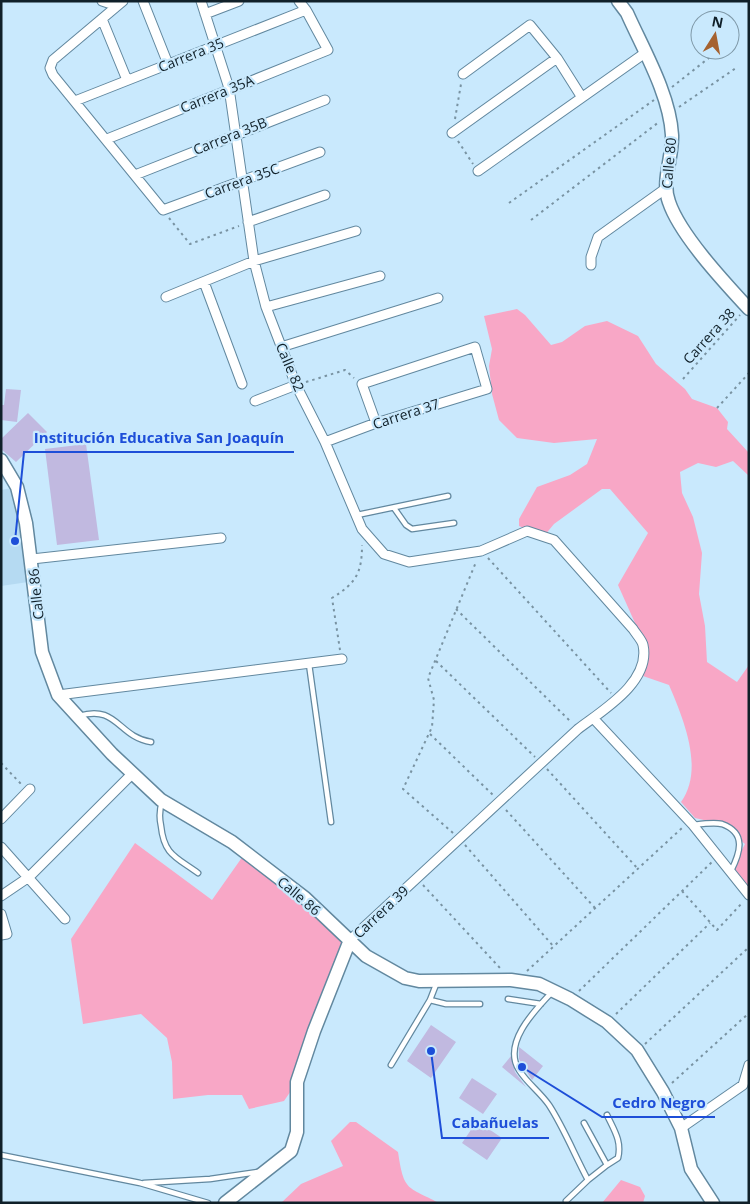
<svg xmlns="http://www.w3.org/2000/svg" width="750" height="1204" font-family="'Open Sans',sans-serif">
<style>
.built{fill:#b5daf2}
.green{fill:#f8a7c6}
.building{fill:#c1b9e0}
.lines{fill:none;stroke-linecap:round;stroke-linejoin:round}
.lane-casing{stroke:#62889f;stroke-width:7}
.street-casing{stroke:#62889f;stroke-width:11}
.secondary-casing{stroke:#62889f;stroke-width:15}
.path{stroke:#7993a2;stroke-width:2;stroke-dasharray:2.5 4;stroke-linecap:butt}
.lane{stroke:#fff;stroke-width:4.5}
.street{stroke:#fff;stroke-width:9}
.secondary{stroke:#fff;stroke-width:12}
.labels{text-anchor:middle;stroke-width:4.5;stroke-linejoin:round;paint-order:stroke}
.street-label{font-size:14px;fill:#102029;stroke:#c9e9fd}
.leader{fill:none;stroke:#1d4ed8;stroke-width:2}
.callout-dot{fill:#1d4ed8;stroke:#c9e9fd;stroke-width:2}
.callout-label{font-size:15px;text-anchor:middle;font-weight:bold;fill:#1d4ed8;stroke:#c9e9fd;stroke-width:4.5;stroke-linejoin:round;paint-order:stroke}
</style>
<rect width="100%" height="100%" fill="#c9e9fd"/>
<!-- built -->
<path class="built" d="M17,487L35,581L1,586V490Z"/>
<!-- green -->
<path class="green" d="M517,309L525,315L551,345L562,342L585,326L607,321L638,336L656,364L685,389L692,399L717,408L728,422L727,429L749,453V476L733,461L716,467L698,463L680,472L682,493L693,517L702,553L699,594L705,626L707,662L737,682L749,665V894L731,871L745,844L721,824L695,818L681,802C705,769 683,718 669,685L643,676L648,652L618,585L648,533L610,489H602L554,524L544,536L519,526V519L537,487L570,475L587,464L597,439L554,443L517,438L499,420L492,394L489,366L492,349L484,316Z
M135,843L212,900L243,856L298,897L348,942L297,1082L284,1101L249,1109L242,1095H208L173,1099L172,1062L167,1038L141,1014L83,1024L71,939Z
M350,1122H356L398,1152C404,1192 407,1186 439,1203H281L301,1184L343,1166L331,1141Z
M621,1180L640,1187L645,1196L643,1203H602Z"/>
<!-- building -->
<path class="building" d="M6,389L21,390L17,422L1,420V405H4Z
M28,413L47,432L16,462L1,449V439Z
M86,444L99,540L57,545L45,449Z
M431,1025L456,1042L431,1078L407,1061Z
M519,1047L543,1066L532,1080L519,1059Z
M511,1056L515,1072L526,1087L502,1067Z
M472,1078L497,1094L483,1114L459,1098Z
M477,1121L502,1138L487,1160L462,1143Z"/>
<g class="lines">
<!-- lane casing -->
<g class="lane-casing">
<path id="lane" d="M394,508L406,525L412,529L454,523
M357,515L448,496
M309,664L331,822
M79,716C117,704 118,737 151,742
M162,802C159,811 159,817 161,826C164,855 176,857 198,873
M693,825C701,824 714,822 722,824C747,833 740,853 731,871
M553,991C535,1010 502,1043 519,1070C527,1083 540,1092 549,1105C564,1128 575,1156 588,1180L566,1201
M508,999L541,1004
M430,1000L446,1004H480
M391,1065L430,1000L437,982
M584,1123L607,1165L588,1180
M1,1155L140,1183L208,1203
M607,1165L618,1158C622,1141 614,1130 607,1115
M144,1183L210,1179L258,1172"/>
</g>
<!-- street casing -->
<g class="street-casing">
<path id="street" d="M102,1L117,6
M123,1L53,60L50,68L53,75L163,210L320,152
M143,1L168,64
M201,1L229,88L254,261L266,307L296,385L325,442L362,529L384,554L409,562L481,551L527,531L554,540L633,629C636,634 642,640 643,645C651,682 603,710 578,729L350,940
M205,14L239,1
M102,19L127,80
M463,74L530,25L557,58L581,96
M75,101L306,10
M452,133L557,58
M107,139L328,50L306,10L299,1
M478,171L645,53
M135,175L325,100
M248,222L325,195
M591,265V257L598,237L665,189
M204,282L242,384
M166,297L254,261L356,231
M266,307L380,276
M281,347L438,298
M255,401L296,385
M325,442L376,423L487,389L475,347L362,384L376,423
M32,559L221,538
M58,695L342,659
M593,718L693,825L749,895
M1,819L30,789
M1,847L65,919
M1,896L29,877L132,774
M1,914L7,934L1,935
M681,1128L743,1085L749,1065"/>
</g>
<!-- secondary casing -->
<g class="secondary-casing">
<path id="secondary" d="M618,1L627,13C643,49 670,95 672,135C673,157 661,181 669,202C680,235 725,283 749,309
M1,460L17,487L26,523L42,652L58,695L112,754L161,800L232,842L305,898L366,956L405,978L419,981L511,980L539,984L570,999L607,1022L637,1050L663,1092L681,1128L691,1169L713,1203
M225,1203L291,1151L297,1132V1082L314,1031L350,940"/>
</g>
<!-- path -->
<path class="path" d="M730,42L731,41
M672,87L719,50
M679,107L736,68
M455,119L461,84
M458,141L473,164
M509,203L654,100
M169,218L190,244L239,226
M531,220L659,122
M683,379L740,315
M306,382L345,370L354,378
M717,408L749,373
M488,558L611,693
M456,609L571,722
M340,650L332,598C356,583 362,573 362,545
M436,661L535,757
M430,734L493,795
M1,763L22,785
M547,769L638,869
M506,810L595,908
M453,833L403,789L432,727L434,700L428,678L476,562
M465,845L554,947
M423,885L500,968
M682,891L717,930L742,903
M527,971L682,828
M579,991L712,862
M616,1014L710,923
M645,1044L749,947
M672,1083L749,1013"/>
<!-- lane -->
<use href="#lane" class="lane"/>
<!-- street -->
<use href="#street" class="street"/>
<!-- secondary -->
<use href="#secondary" class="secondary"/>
</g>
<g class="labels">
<!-- street labels -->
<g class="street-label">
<text transform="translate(191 55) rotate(-22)" y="5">Carrera 35</text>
<text transform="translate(217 94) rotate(-22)" y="5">Carrera 35A</text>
<text transform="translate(230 136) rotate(-22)" y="5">Carrera 35B</text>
<text transform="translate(669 163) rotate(-85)" y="5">Calle 80</text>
<text transform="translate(242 181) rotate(-20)" y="5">Carrera 35C</text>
<text transform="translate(709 336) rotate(-48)" y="5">Carrera 38</text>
<text transform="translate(290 367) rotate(67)" y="5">Calle 82</text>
<text transform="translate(406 414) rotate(-18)" y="5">Carrera 37</text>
<text transform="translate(36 594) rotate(-96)" y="5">Calle 86</text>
<text transform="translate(299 896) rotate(40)" y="5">Calle 86</text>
<text transform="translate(381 912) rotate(-43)" y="5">Carrera 39</text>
</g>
</g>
<!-- callouts -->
<path class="leader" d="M15 541L24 452H294M522 1067L602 1117H715M431 1051L442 1138H549"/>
<g class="callout-dot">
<circle cx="15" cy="541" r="5"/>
<circle cx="522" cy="1067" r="5"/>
<circle cx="431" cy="1051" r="5"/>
</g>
<g class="callout-label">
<text x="159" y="443">Institución Educativa San Joaquín</text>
<text x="659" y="1108">Cedro Negro</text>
<text x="495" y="1128">Cabañuelas</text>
</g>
<!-- border -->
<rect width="750" height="1204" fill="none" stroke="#102029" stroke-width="5"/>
<!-- north arrow -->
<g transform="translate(715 35) rotate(11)"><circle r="24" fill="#c9e9fd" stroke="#7f99a8"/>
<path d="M0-4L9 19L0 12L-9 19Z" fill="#a56230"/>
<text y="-8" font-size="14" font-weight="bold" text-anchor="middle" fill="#102029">N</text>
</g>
</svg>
